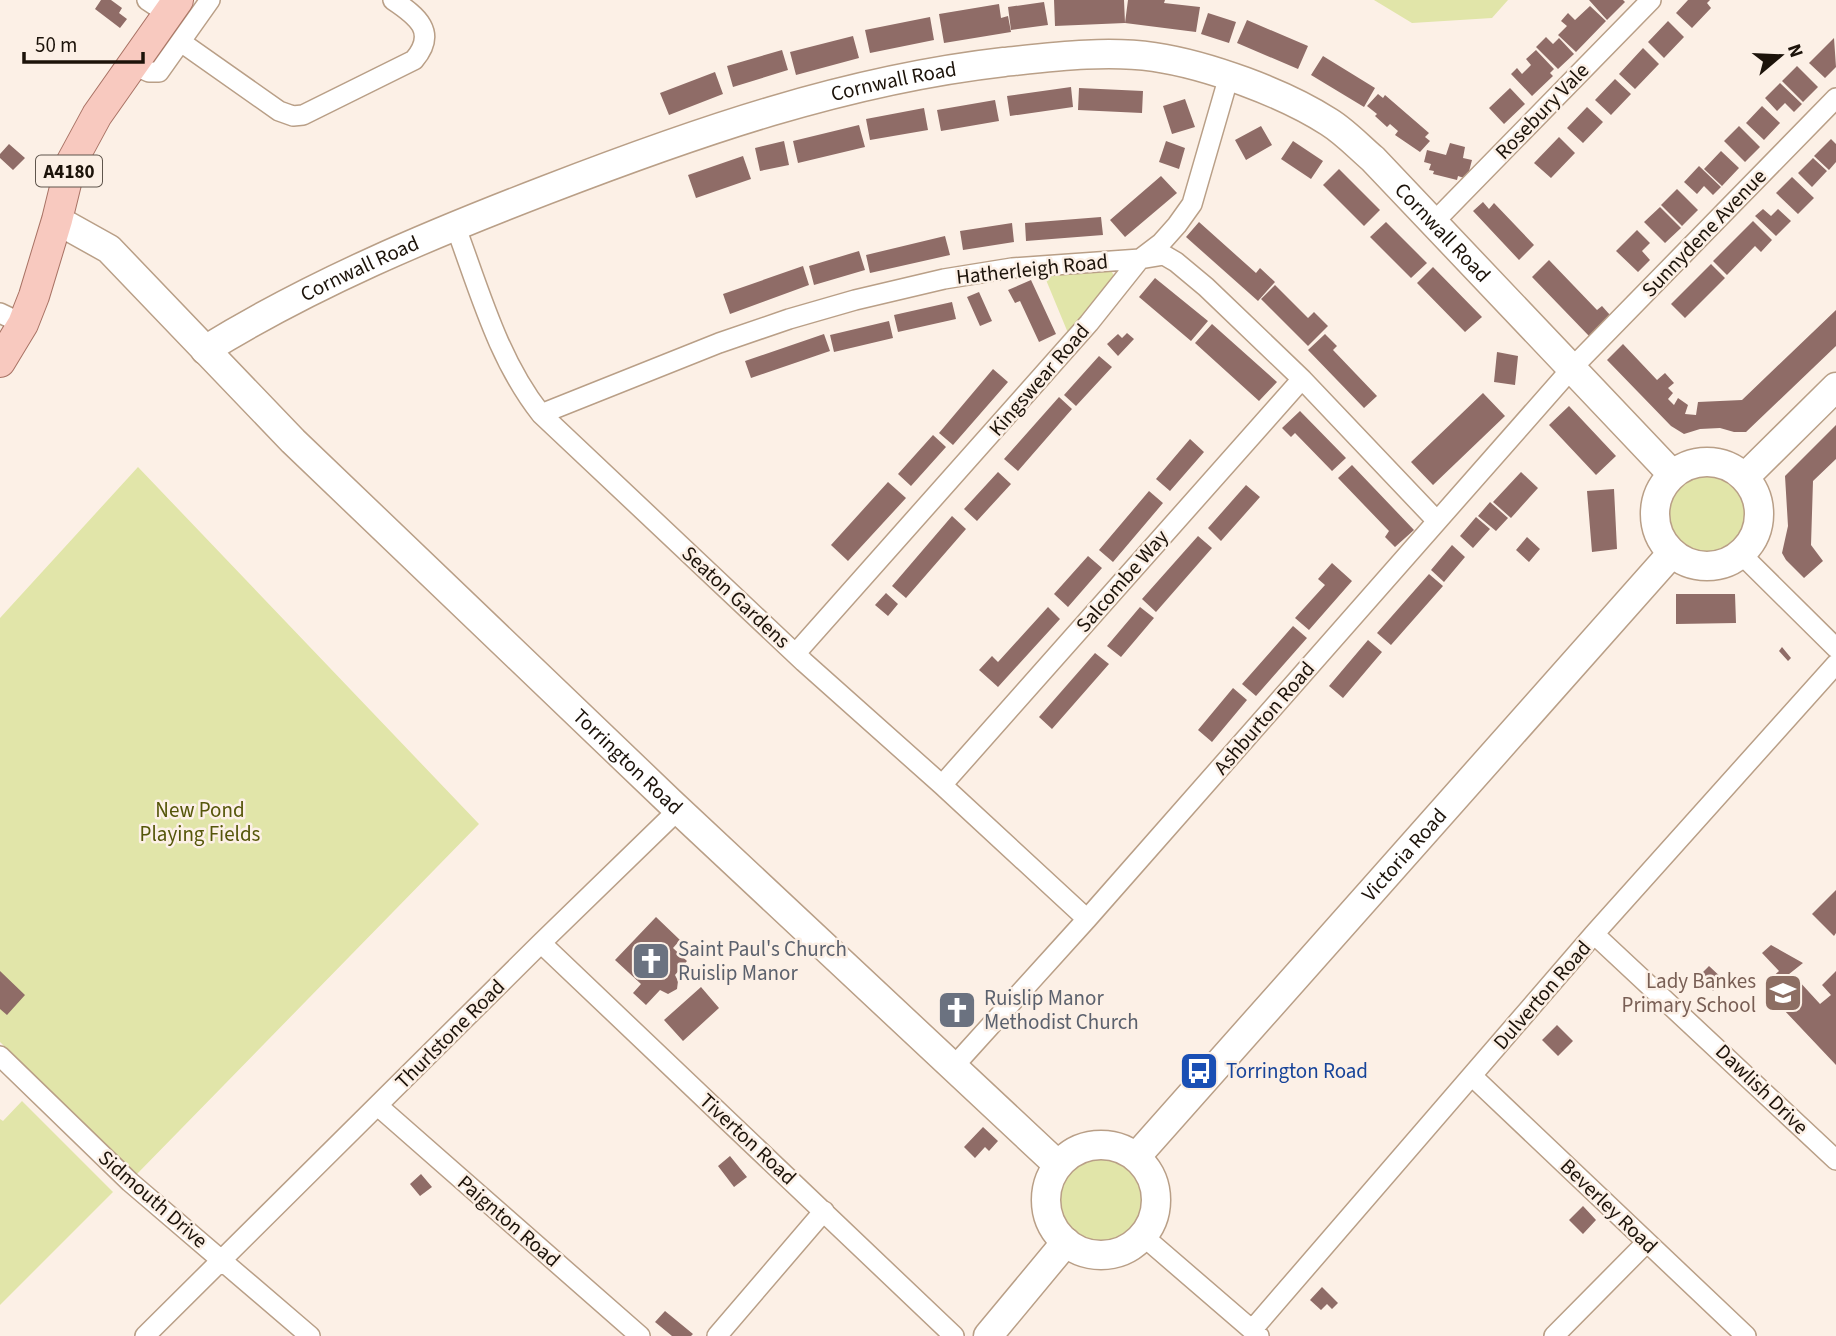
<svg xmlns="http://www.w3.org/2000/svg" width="1836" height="1336" font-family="'Source Sans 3',sans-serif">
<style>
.green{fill:#e1e5a9}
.building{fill:#8f6c67}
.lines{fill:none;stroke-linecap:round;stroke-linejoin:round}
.street-casing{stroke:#b99f87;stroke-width:22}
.secondary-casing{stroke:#b99f87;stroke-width:31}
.primary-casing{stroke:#a87264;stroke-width:32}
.street{stroke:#fff;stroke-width:19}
.secondary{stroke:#fff;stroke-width:28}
.primary{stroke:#f8c9bf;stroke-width:30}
.labels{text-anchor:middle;stroke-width:5;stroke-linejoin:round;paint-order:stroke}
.shield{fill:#fcf0e6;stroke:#5f554c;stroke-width:2}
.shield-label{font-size:19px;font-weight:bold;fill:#1c130a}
.street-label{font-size:21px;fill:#1c130a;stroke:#fcf0e6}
.park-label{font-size:21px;fill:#55560a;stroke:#fcf0e6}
.worship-label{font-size:21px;fill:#5b616d;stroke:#fcf0e6;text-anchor:start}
.education-label{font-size:21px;fill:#785e54;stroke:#fcf0e6;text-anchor:end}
.transit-label{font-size:21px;fill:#164399;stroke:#fcf0e6;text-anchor:start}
</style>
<rect width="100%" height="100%" fill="#fcf0e6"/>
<!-- green -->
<path class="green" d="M1374,0H1508L1492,18L1412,23Z
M1111,270L1115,278L1112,283L1068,333L1044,275Z
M138,467L479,824L136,1175L0,1042V618Z
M1667 513a40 40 0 1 1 80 0a40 40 0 1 1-80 0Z
M22,1101L113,1192L0,1305V1119L3,1121Z
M1057 1200a43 43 0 1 1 86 0a43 43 0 1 1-86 0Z"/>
<!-- building -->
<path class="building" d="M101,0H111L122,8L119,13L127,19L120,28L95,9Z
M1054,0H1124L1125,23L1055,26Z
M1128,0H1165L1164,3L1200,7L1196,32L1125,23Z
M1589,0H1623L1625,2L1607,20Z
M1688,0H1710L1707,3L1711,8L1692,28L1676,13Z
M1044,2L1048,25L1011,30L1008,7Z
M999,4L1001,18L1008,16L1011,32L944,43L939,14Z
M1590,6L1606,21L1576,52L1558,35L1567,26L1561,21L1568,13L1575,20Z
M1208,13L1236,22L1229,43L1201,34Z
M930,17L934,40L870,53L865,30Z
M1247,20L1308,46L1298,69L1237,43Z
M1668,21L1684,37L1664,58L1648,42Z
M853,36L859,58L796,75L790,52Z
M1546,37L1553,44L1559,38L1574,54L1558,69L1536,47Z
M1834,38L1836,67L1825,78L1809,63Z
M1643,48L1659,64L1635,89L1619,74Z
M782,50L788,70L733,87L727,66Z
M1536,50L1554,69L1550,73L1553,76L1532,96L1511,74L1517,68L1522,74L1531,65L1526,59Z
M1323,56L1375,88L1364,107L1311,75Z
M1797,66L1818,87L1803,102L1782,81Z
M715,72L723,94L669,115L660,93Z
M1615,79L1631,94L1611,115L1595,100Z
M1780,83L1802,104L1794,112L1785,103L1777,111L1765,98Z
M1071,87L1073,107L1010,116L1007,96Z
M1079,88L1143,91L1142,113L1078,110Z
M1510,88L1525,104L1504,124L1489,108Z
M1378,94L1383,98L1385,95L1429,133L1425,137L1430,141L1420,152L1395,135L1398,131L1390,124L1387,127L1375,116L1377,114L1367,106Z
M1185,99L1195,127L1172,134L1163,106Z
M995,100L999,121L941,131L937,110Z
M1762,106L1780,123L1764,140L1746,123Z
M1587,107L1603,122L1583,143L1567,128Z
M924,108L928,130L870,140L866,119Z
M859,125L865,147L798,163L793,141Z
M1261,126L1272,145L1246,160L1235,140Z
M1739,126L1760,147L1745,162L1724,141Z
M1559,137L1575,153L1551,178L1534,163Z
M1831,139L1836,144V162L1829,170L1814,156Z
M784,141L789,165L760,171L755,148Z
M1166,141L1185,148L1179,169L1159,162Z
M1293,141L1323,161L1311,179L1281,159Z
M1450,143L1465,147L1463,158L1472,160L1467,179L1458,176L1457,180L1433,174L1434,171L1429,170L1431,164L1424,162L1427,150L1446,155Z
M9,144L25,158L13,170L0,158V154Z
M1721,151L1739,168L1722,186L1704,169Z
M743,156L751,179L696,198L688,175Z
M1813,158L1827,171L1812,187L1798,173Z
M1699,166L1721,187L1713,195L1704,186L1697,194L1684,182Z
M1339,169L1380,210L1364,226L1323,185Z
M1161,176L1177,193L1125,237L1110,220Z
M1792,177L1814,198L1798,214L1776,193Z
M1677,189L1698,210L1682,226L1661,205Z
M1483,202L1489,209L1494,203L1534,245L1519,260L1473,211Z
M1660,207L1681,228L1665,243L1644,222Z
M1763,209L1771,216L1778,209L1791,221L1776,236L1755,216Z
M1101,217L1103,235L1026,241L1025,223Z
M1753,221L1772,240L1761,252L1755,246L1727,275L1713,261Z
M1199,222L1256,273L1260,268L1275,282L1258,301L1186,237Z
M1386,222L1427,263L1411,278L1370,237Z
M1012,223L1014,242L963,250L960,231Z
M1637,230L1650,243L1642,251L1650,260L1638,272L1616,251Z
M945,236L950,255L870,273L866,255Z
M859,251L865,270L814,285L809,266Z
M1549,260L1597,310L1602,306L1610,315L1589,336L1532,277Z
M1711,264L1725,278L1685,318L1671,304Z
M803,266L809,285L730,314L723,294Z
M1433,267L1482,317L1465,332L1417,283Z
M1155,278L1208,321L1191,341L1139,297Z
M1031,280L1056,334L1039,342L1020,301L1015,303L1008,290Z
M1275,285L1308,318L1314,312L1328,326L1308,346L1261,299Z
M979,292L992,321L980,326L967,297Z
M952,302L956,319L898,332L894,315Z
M1836,310V346L1746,432H1734L1720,428L1700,429L1684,434L1671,426L1607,360L1623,344L1657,380L1665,373L1674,383L1668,388L1673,393L1668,399L1674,405L1678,398L1688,405L1685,414L1696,415L1698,402L1742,400Z
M889,321L893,338L834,352L830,335Z
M1212,324L1277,382L1259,401L1195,343Z
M1127,333L1134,339L1118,356L1107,344L1118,334L1122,338Z
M824,334L830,351L751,378L745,361Z
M1325,334L1337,346L1333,350L1377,396L1364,408L1308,350Z
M1497,352L1518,356L1515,385L1494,382Z
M1099,356L1112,367L1076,406L1064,395Z
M993,369L1008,382L953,445L939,433Z
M1483,393L1505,416L1433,485L1411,462Z
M1059,397L1072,409L1018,471L1004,459Z
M1569,406L1616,456L1596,475L1549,425Z
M1300,411L1346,458L1332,471L1295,433L1291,437L1282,428Z
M1836,425V459L1813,481L1811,545L1823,561L1804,578L1786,560L1782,553L1788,526L1785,476Z
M933,435L946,447L911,486L898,474Z
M1190,439L1204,452L1170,491L1156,479Z
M1352,465L1414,530L1395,547L1385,537L1389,531L1338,478Z
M998,472L1011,484L977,521L964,509Z
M1521,472L1538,488L1511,518L1493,502Z
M888,482L906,498L848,561L831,545Z
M1246,485L1260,497L1221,541L1208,528Z
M1614,489L1617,549L1592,552L1587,491Z
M1149,491L1163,503L1113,562L1099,550Z
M1490,502L1508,518L1496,531L1478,516Z
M952,516L966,529L906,598L892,586Z
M1476,517L1490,529L1473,548L1460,536Z
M1198,536L1212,548L1156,612L1142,599Z
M1527,537L1540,549L1529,562L1516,550Z
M1452,545L1465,557L1444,582L1431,570Z
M1088,556L1102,568L1068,607L1054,594Z
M1332,563L1352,581L1309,630L1295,618L1325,585L1318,579Z
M1429,574L1443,586L1391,645L1377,633Z
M886,593L898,604L888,616L875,605Z
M1676,594H1735L1736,623L1676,624Z
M1048,607L1060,619L998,687L979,670L992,656L998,662Z
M1140,607L1154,618L1121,657L1107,646Z
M1293,626L1307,638L1256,696L1242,684Z
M1368,640L1382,652L1343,698L1329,686Z
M1782,647L1791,658L1788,661L1779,651Z
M1095,653L1109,664L1052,729L1039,717Z
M1233,688L1247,700L1212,742L1198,730Z
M1836,890V933L1834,936L1812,914Z
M656,917L680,940L673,948L687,961L675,975L678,981L677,989L668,994L660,990L646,1005L633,993L641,984L615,960Z
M1771,945L1803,963L1779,982L1787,991L1798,980L1820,1004L1831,995L1822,985L1836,971V1065L1767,992L1773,986L1768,981L1779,971L1762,953Z
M1709,966L1724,980L1713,991L1699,976Z
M0,971L25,995L7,1015L0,1009Z
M701,987L719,1008L683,1041L664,1020Z
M1557,1025L1573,1041L1558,1056L1542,1040Z
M983,1127L998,1141L989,1151L985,1147L975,1158L964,1147Z
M730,1156L747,1177L734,1187L718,1166Z
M421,1174L432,1187L420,1196L410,1184Z
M1583,1206L1596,1220L1583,1234L1569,1220Z
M1322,1287L1338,1303L1332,1309L1327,1304L1321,1310L1310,1300Z
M665,1311L693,1334L691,1336H672L655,1322Z"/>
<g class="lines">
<!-- street casing -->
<g class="street-casing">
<path id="street" d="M147,0L168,14
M181,42L279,111L293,116L303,115L414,60C438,32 417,16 393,0
M133,65L149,72H159L210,0
M1434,222L1651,0
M455,225C479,289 498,360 541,414L804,662L942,785L1087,919
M0,313L23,324
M541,414L719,343L789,319L855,300L944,279L1012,268L1140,259L1164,255L1176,262L1206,287L1302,379L1436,520
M1741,554L1836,648
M796,653L1089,323L1140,259L1161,243L1177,225L1192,204L1229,76
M942,785L1302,379
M1594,934L1836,1160
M541,943L954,1336
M0,1056L130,1182L310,1336
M954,1066L1087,919L1572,368L1836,98
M1472,1076L1746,1336
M378,1106L640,1336
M1143,1236L1259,1336
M1252,1330L1594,934L1836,664
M145,1336L541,943L678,810
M717,1336L824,1211
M1554,1336L1647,1242"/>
</g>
<!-- secondary casing -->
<g class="secondary-casing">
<g id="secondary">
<path id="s1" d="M57,220L109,249L293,441L670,802L1058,1165"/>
<path id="s2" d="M205,350C312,284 429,235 546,190C694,133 845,80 1004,62C1052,57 1106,50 1154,57C1208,65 1284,93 1329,122C1345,132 1359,147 1373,159L1672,474"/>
<circle cx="1707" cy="514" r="52"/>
<path d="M1745,477L1836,387"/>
<circle cx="1101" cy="1200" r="55"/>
<path id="s3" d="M1136,1157L1672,553"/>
<path d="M988,1336L1066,1242"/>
</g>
</g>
<!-- primary casing -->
<g class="primary-casing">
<path id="primary" d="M0,362L23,324L34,296L57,220L71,163L97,115L178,0"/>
</g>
<!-- street -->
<use href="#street" class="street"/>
<!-- secondary -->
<use href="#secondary" class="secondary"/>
<!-- primary -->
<use href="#primary" class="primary"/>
</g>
<!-- icons -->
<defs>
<g id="church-square" transform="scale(2.0125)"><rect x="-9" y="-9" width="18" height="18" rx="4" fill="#6b7280" stroke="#fcf0e6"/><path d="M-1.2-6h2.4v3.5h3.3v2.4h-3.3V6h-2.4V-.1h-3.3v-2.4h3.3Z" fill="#fff"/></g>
<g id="school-square" transform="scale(2.0125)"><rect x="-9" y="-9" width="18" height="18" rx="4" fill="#8d6e63" stroke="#fcf0e6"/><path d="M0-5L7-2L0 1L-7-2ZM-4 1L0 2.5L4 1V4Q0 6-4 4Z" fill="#fff"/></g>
<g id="bus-square" transform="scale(2.0125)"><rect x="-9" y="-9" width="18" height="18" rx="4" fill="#1a4fb4" stroke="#fcf0e6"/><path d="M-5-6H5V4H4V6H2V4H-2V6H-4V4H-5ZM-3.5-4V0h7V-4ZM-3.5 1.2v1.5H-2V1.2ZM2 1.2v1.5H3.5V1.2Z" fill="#fff"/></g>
</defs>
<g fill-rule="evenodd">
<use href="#church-square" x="651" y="961"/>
<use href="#school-square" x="1783" y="993"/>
<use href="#church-square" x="957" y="1010"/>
<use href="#bus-square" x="1199" y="1071"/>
</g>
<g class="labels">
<!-- shield labels -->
<rect class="shield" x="36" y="155.5" width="66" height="31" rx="5"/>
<g class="shield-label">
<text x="69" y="178">A4180</text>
</g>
<!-- street labels -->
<g class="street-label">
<text dy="7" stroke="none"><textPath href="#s2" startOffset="742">Cornwall Road</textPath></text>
<text transform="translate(1542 111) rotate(-46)" y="7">Rosebury Vale</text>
<text dy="7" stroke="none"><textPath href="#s2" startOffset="1351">Cornwall Road</textPath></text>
<text transform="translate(1704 233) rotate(-46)" y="7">Sunnydene Avenue</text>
<text dy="7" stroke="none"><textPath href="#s2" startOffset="175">Cornwall Road</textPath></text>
<text transform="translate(1032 269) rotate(-6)" y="7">Hatherleigh Road</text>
<text transform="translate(1039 380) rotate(-49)" y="7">Kingswear Road</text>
<text transform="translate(1122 581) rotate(-49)" y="7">Salcombe Way</text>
<text transform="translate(736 597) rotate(43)" y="7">Seaton Gardens</text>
<text transform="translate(1264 718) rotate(-49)" y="7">Ashburton Road</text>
<text dy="7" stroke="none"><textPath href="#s1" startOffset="789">Torrington Road</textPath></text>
<text dy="7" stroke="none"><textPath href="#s3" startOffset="404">Victoria Road</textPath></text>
<text transform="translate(1542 995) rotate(-49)" y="7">Dulverton Road</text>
<text transform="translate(450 1034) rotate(-45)" y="7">Thurlstone Road</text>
<text transform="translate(1762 1089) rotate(44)" y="7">Dawlish Drive</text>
<text transform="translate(748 1139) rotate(43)" y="7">Tiverton Road</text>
<text transform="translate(153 1199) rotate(41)" y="7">Sidmouth Drive</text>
<text transform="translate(1609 1206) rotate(44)" y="7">Beverley Road</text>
<text transform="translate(509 1221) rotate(41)" y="7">Paignton Road</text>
</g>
<!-- park labels -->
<g class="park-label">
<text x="200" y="817">New Pond<tspan x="200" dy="24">Playing Fields</tspan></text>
</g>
<!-- worship labels -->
<g class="worship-label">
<text x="678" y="956">Saint Paul's Church<tspan x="678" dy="24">Ruislip Manor</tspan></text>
<text x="984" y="1005">Ruislip Manor<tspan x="984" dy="24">Methodist Church</tspan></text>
</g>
<!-- education labels -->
<g class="education-label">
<text x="1756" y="988">Lady Bankes<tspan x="1756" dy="24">Primary School</tspan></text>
</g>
<!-- transit labels -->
<g class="transit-label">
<text x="1226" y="1078">Torrington Road</text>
</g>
</g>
<!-- north arrow -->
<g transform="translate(1780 56) rotate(71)" stroke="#fcf0e6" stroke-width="5" paint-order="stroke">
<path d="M0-5L12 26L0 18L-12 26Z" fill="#1c130a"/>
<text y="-10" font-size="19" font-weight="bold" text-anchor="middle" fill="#1c130a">N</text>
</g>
<!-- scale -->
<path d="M24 52v10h119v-10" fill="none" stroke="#1c130a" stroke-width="3.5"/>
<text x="35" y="52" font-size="21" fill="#1c130a" stroke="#fcf0e6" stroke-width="5" paint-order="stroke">50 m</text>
</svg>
